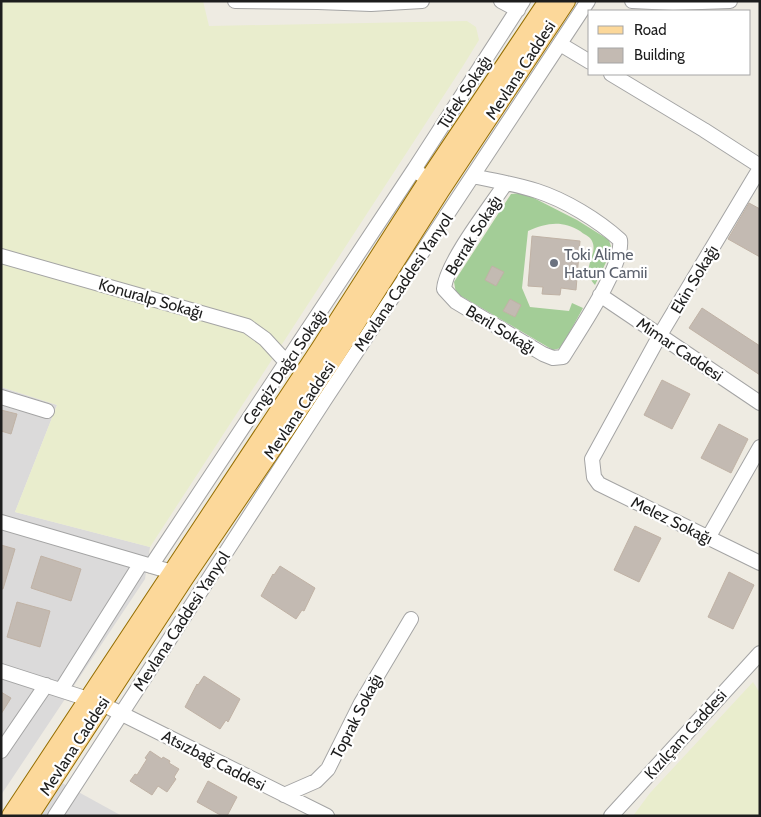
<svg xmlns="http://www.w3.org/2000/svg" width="761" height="817" font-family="Cabin,sans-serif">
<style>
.residential{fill:#dbdada}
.farmland{fill:#e9edcd}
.forest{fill:#a3cd97}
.building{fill:#c3bab2;stroke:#c0b2a5}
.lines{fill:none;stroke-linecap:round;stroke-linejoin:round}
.minor-casing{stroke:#a4a4a4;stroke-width:16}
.major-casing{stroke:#956e00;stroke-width:20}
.minor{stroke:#fff;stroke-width:14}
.major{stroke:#fcd89a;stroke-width:18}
.worship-dot{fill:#6b7280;stroke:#fff;stroke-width:2}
.labels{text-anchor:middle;stroke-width:4.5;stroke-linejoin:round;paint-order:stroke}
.street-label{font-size:16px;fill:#1d1d1d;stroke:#fff}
.worship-label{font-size:16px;fill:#5b616d;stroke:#fff;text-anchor:start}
</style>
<rect width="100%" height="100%" fill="#eeebe2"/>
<!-- residential -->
<path class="residential" d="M1,387L57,405L15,512L150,547L145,579L1,795Z
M62,783L122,816H40Z"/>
<!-- farmland -->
<path class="farmland" d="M1,1H203L209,26L467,21L476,27L479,40L463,66L150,547L15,512L57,405L1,387V195L3,188L1,187Z
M753,682L760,693V816H633L650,793Z"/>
<!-- forest -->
<path class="forest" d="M524,193L577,220L609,240L612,250L595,285C579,268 599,255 592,241C590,236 583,234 580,231C562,220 546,223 528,231L522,288L530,307L569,311L572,303L583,308L561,348L553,350L456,293L454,282L511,194Z"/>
<!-- building -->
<path class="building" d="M749,203L760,209V257L728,239Z
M532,236L580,241L576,290L561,288L560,295L542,294L543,287L528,286Z
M492,266L504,272L496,286L485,280Z
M510,299L521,305L515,317L503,311Z
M702,308L760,346V375L689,328Z
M662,380L690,394L672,429L644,415Z
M1,410L17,414L11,434L1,431Z
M719,424L748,439L731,473L701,458Z
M635,526L661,538L639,582L614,570Z
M1,545L15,549L3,589H1Z
M41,556L81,569L71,601L31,588Z
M280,566L315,588L304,611L302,610L296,619L261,596L273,574L274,575Z
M729,572L754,585L733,629L708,617Z
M17,602L50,611L40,647L7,637Z
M204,676L240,699L228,722L226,720L220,729L185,707L197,684L198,685Z
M1,692L11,698L1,714Z
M150,751L162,759L163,757L170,761L169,763L179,769L174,777L176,779L167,792L158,786L152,795L130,781L135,774L137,775L147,759L145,758Z
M208,781L237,797L227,816H222L197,802Z"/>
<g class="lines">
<!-- minor casing -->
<g class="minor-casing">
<path id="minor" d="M235,1L318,2L371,4L422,1
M501,1L518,10
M632,1L673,3L730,1
M560,44L590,62
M611,74L704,130L760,166
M760,168L660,335L592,459L594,477L599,484L760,563
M420,174L415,168L523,1
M473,176C494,181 516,184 537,191C565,200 598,220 620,240C624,266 578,332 563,357L553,358L543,354L456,302L444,289C446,263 490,207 506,183
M1,256L247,326L265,339L287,363
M600,295L760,403
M1,397L47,411
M1,522L172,572
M708,538L760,447
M151,566L415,168
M1,671L88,699
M61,690L141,563
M102,704L327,816
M1,751L46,685
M284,795L316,781L328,769L361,703L411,619
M55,816L324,401L588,1
M611,816L760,653"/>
</g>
<!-- major casing -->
<g class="major-casing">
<path id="major" d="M11,816L320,349L427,182L548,1
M29,816L185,577L333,359L440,191L566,1"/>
</g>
<!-- minor -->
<use href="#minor" class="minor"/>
<!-- major -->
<use href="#major" class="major"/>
</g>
<!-- markers -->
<circle class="worship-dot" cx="554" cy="263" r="5"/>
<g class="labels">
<!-- street labels -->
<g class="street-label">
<text transform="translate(520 70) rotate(-57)" y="6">Mevlana Caddesi</text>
<text transform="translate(464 92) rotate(-57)" y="6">Tüfek Sokağı</text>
<text transform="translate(473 235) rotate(-58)" y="6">Berrak Sokağı</text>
<text transform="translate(694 279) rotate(-59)" y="6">Ekin Sokağı</text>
<text transform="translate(403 282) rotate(-56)" y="6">Mevlana Caddesi Yanyol</text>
<text transform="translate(151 298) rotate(16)" y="6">Konuralp Sokağı</text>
<text transform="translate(501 329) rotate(31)" y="6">Beril Sokağı</text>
<text transform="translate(680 349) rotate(34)" y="6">Mimar Caddesi</text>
<text transform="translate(284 367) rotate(-56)" y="6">Cengiz Dağcı Sokağı</text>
<text transform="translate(299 410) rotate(-56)" y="6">Mevlana Caddesi</text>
<text transform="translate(672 520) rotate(26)" y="6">Melez Sokağı</text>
<text transform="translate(181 621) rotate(-57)" y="6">Mevlana Caddesi Yanyol</text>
<text transform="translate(356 716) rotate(-63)" y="6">Toprak Sokağı</text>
<text transform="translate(685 734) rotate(-48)" y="6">Kızılçam Caddesi</text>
<text transform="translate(74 746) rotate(-57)" y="6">Mevlana Caddesi</text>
<text transform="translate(214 760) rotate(27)" y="6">Atsızbağ Caddesi</text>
</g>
<!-- worship labels -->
<g class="worship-label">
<text x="564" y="260">Toki Alime<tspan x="564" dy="18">Hatun Camii</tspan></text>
</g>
</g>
<!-- border -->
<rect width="761" height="817" fill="none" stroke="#1d1d1d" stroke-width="5"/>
<!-- legend -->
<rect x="588" y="10" width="162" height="65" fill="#ffffff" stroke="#a5a5a5"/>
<rect x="598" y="26" width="25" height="8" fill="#fcd89a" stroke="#a5a5a5"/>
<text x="634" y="35" font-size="15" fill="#1d1d1d">Road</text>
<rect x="598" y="48" width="25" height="15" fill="#c3bab2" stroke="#a5a5a5"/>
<text x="634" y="60" font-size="15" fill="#1d1d1d">Building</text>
</svg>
